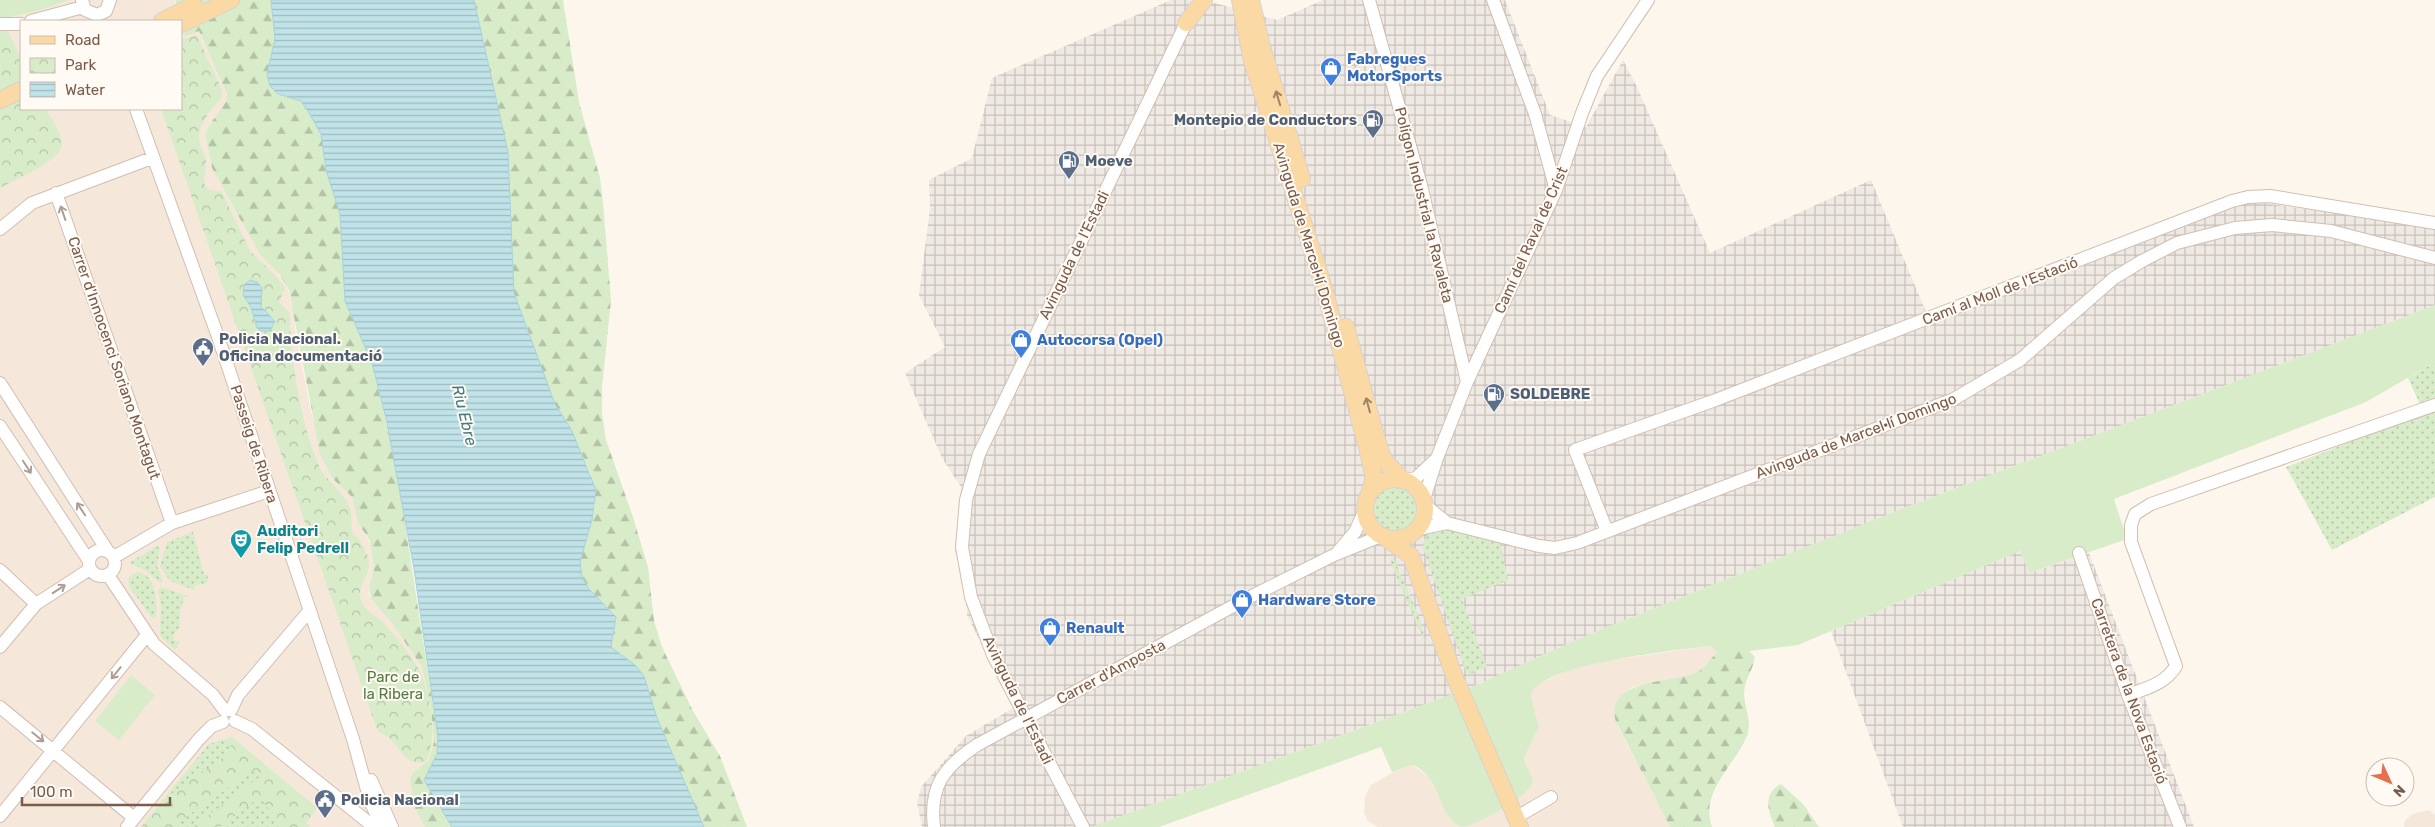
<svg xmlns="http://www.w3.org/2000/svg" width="2435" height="827" font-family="Rubik,sans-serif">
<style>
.residential{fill:#f5e8da}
.industrial{fill:url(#industrial-grid)}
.grass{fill:#d8ecc9}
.forest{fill:url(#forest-firs)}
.park{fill:url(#park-crowns)}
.garden{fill:url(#garden-dots)}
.water{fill:url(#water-rules);stroke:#a5d3da}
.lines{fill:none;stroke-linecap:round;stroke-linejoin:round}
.minor-casing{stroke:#d1beb0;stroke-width:14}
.major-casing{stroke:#dad1cd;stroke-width:18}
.minor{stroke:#fff;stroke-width:12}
.major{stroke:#fbd9a5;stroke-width:16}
.oneway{stroke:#a18267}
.oneway2{stroke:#af9d94}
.labels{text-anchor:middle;stroke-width:4;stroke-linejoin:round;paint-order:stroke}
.shop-label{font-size:15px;font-weight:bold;fill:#366cbe;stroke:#fffaf3;text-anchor:start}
.service-label{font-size:15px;font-weight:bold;fill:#4e5e75;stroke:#fffaf3;text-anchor:start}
.street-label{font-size:15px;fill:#7a5c4d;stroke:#fffaf3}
.culture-label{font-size:15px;font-weight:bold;fill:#0d838f;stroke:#fffaf3;text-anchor:start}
.park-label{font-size:15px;fill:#537a41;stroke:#fffaf3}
.water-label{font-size:16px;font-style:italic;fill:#437c86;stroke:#fffaf3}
</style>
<defs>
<pattern id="industrial-grid" width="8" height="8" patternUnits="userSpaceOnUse" patternTransform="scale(1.25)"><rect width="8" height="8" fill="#efe9e4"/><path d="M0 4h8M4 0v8" fill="none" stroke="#c7c0bb"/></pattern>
<pattern id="forest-firs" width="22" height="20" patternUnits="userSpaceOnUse" patternTransform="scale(1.25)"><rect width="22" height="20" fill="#d8ecc9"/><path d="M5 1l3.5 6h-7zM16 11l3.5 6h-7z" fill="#b4c2a5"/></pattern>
<pattern id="park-crowns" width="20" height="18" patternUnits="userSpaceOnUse" patternTransform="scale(1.25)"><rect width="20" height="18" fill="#d8ecc9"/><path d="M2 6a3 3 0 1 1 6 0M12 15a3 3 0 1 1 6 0" fill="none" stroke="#b4c2a5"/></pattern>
<pattern id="garden-dots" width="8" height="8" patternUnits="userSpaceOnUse" patternTransform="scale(1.25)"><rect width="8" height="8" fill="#d8ecc9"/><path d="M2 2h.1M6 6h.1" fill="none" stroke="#b4c2a5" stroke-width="1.8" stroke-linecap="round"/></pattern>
<pattern id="water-rules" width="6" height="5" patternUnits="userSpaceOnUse" patternTransform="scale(1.25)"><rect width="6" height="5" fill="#bfe3e8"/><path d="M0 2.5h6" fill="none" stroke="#a0bbbe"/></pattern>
</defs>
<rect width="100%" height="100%" fill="#fdf6ec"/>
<!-- residential -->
<path class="residential" d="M69,0H174L181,21H21V109H181V23L199,31L227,94L226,102L208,127L205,135L212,168L260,255L274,268L287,286L295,317V330L311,412L333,479L352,497L358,523L371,545L374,569L369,586V595L391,622L422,667L431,710L434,742L429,760L412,773L410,781L425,827H0V19L38,11Z
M1711,646L1717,653L1702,670L1679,679L1632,687L1623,693L1615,709L1618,727L1670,827H1463L1490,815L1531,785L1532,780L1524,758L1539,727L1531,696L1532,692L1539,684L1569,670L1603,661Z
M1412,765L1429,777L1451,819L1462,827H1378L1368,821L1364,813L1365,797L1371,785L1397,770Z
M2429,810L2435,815V827H2404L2405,821L2412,814Z"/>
<!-- industrial -->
<path class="industrial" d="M1171,0H1204L1277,20L1323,0H1505L1550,115L1586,127L1623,60L1637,87L1710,253L1871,180L1931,324L2250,201L2435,228V305L1899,510L1585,636L1472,687L1091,827H922L917,803L921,787L966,736L1013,708L967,615L965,585L955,550L961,487L942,458L905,373L945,347L919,295L930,208L929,180L972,158L992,78Z
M2020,551L2029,573L2089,553L2194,827H1903L1831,631Z"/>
<!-- grass -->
<path class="grass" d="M0,0H69L38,11L0,19Z
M2435,305V362L2366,402L2114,499L2127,539L2029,573L2020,551L1798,645L1749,651L1731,649L1717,653L1711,646C1681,650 1537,663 1531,696L1539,727L1524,758C1525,767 1535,776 1532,784C1526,798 1476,825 1462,827C1438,820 1442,775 1412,765L1392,772L1381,747L1159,827H1091L1472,687L1585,636L1899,510Z
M131,675L155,695L119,740L95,721Z"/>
<!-- forest -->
<path class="forest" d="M175,0H271L275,38L267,74L278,94L301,101L308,110L321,134L326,170L340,214L345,301L372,363L396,465L438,737L437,754L424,780L452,827H425L415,808L410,781L412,773L429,760L434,742L431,710L422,667L391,622L371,599L369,586L374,569L370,541L358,523L352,497L333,479L320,454L289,290L280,275L260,255L212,168L205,135L208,127L226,102L227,94L199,31L185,36Z
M474,0H563L579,102L600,178L603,203L611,300L602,388V413L606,440L633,517L648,567L654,621L662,647L693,711L720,756L747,827H704L657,718L644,676L611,647L616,617L589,589L582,577L580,562L582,548L595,505L591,475L572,431L555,405L514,293L508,152Z
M1740,648L1749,651L1755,657C1753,670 1744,681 1744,694C1745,708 1752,723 1747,736C1735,765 1699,792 1712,827H1670L1616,722C1604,678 1669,684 1695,673C1707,668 1709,659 1717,653C1722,649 1734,649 1740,648Z
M1781,784L1803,804L1819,827H1775C1768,811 1762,794 1781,784Z"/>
<!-- park -->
<path class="park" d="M0,29L8,32L21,57V109H46C51,119 62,133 62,144C63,160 14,180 0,188Z
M197,35L221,88L222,97C213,108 198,123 199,138C199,146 205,153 206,161C207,169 199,186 210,190C213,191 218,191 222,192L250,251L276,276L285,288L279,302L289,312L290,316C290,359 302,427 319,466C326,482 349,495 351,513C352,519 351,526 352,532C358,537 361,543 365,550C378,574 355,581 361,600C364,611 377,616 385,624C397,638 413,656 421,674C430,697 439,741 425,762C400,768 401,738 378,732L161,109H181V40Z
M232,737L317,808L306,823L311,827H141L209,744Z"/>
<!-- garden -->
<path class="garden" d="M2435,362V497L2332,550L2286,467L2424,413L2408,378Z
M1371 510a23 23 0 1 1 46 0a23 23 0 1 1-46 0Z
M1446,527L1499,539L1508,580L1462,599L1487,667L1467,675L1423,548C1424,533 1433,530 1446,527Z
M193,532L204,574L208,575L207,583L196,585L194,590L170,581L160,566L167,542Z
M157,546L160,549L157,566L163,580L160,583L145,570L129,563Z
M1393,557L1420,619L1426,645L1390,561Z
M136,572C156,573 158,601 156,616L152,618L128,585L129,577Z
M161,587L188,596L184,598L180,611L179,628L173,635L174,640L180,642L175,650L160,636L161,605L158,590Z
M221,740L235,749L164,799L209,744Z
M256,769L262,775L193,827H178L175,824Z
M260,797L281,827H220Z"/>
<!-- water -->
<path class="water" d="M271,0H474L508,152L514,293L555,404L572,431L596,490L592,520L580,562L582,577L589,589L616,617L611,647L635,665L644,676L657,718L704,827H452L424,780L437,754L438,737L414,569L387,423L372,363L345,301L340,214L326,170L321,134L308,111L301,101L278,94L270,86L267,74L275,38Z
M250,280L257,282L262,288L261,307L275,321L270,331H261L257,328L251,307L243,295L244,285Z"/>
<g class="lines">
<!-- minor casing -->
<g class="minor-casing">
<path id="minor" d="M82,0L85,10L97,15L106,11L110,0
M1369,0L1421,185L1467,382
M1493,0L1535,114L1556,190
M31,21L83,7
M0,24H21
M136,109L217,334L353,739L370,801L382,827
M56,193L172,523
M0,229L32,203L152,158
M0,383L107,550
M0,426L89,561
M1406,480L1416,478L1435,460
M1424,499L1437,458L1467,382L1556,190L1582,113L1597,76L1648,0
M1425,505L1447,523L1539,546L1555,548L1577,543L1954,399L2020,360L2114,278L2142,261L2177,243L2235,228L2272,225L2331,231L2435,258
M1418,529L1447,523
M1607,531L1575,450L1713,401L2232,201L2248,197L2270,196L2435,223
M89 563a13 13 0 1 1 26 0a13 13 0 1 1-26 0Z
M1338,552L1355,532L1364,512
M2079,553L2128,695L2180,827
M114,557L172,523L269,491
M0,570L36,604
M108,575L154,644L213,695L225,711
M0,647L36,604L90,569
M2128,695C2147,688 2165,684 2176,666L2131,542V525L2135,514L2151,504L2435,405
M0,707L134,818
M231,710L238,695L310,610
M235,721L252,729L374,827
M371,780L392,827
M0,816L147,635
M1515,818L1551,797
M127,827L199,739L212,726L223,722
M934,827C929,786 944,767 977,745L1246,599L1334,555L1381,536
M1083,827L993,655L971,597L962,547L966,500L979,454L1186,23"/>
</g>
<!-- major casing -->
<g class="major-casing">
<path id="major" d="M1240,0L1252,61L1324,288L1367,447L1374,478L1370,491
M1251,0L1261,43L1302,179
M162,21L194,5
M1186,23L1204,0
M181,24L231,0
M0,100L21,90
M1346,327L1379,447L1384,460L1402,479
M1365 509a30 30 0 1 1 60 0a30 30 0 1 1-60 0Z
M1387,539L1411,556L1455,678L1520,827"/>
</g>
<!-- minor -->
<use href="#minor" class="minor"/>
<!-- major -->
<use href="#major" class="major"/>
</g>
<!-- one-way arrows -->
<defs><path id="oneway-shaft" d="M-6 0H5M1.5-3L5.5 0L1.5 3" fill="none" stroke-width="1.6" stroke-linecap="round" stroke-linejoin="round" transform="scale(1.25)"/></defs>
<g class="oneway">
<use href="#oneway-shaft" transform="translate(1278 98) rotate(-107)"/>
<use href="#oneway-shaft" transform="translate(1368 405) rotate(-105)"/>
</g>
<g class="oneway2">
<use href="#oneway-shaft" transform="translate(63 213) rotate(-109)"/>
<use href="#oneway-shaft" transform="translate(27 467) rotate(57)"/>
<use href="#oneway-shaft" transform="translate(81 509) rotate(-123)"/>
<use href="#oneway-shaft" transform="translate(59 589) rotate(-33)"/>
<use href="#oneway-shaft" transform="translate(116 673) rotate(129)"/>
<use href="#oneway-shaft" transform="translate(38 737) rotate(39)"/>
</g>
<!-- icons -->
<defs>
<g id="shop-pin" transform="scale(1.125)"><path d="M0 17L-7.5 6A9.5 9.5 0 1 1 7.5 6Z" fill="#3f7fe0" stroke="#fffaf3"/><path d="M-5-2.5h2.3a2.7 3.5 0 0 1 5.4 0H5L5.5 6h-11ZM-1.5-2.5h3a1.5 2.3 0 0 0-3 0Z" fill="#fff"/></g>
<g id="fuel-pin" transform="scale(1.125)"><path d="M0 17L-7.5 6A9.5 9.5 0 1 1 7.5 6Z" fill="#5c6f8a" stroke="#fffaf3"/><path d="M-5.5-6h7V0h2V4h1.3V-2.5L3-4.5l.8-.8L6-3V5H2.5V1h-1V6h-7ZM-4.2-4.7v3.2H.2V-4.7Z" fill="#fff"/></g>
<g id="civic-pin" transform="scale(1.125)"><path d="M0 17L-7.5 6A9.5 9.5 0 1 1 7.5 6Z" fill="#5c6f8a" stroke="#fffaf3"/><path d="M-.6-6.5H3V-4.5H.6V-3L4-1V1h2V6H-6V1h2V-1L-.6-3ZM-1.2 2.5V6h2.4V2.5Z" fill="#fff"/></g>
<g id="theatre-pin" transform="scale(1.125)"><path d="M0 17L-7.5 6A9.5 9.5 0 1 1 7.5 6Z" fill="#0f9aa8" stroke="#fffaf3"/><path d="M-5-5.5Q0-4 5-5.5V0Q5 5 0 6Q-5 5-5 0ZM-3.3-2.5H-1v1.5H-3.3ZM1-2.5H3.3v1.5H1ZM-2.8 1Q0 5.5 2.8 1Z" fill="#fff"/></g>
</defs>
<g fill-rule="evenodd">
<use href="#shop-pin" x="1331" y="68"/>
<use href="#fuel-pin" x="1373" y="120"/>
<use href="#fuel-pin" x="1069" y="161"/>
<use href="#shop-pin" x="1021" y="340"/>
<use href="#civic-pin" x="203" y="348"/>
<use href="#fuel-pin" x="1494" y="394"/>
<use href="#theatre-pin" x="241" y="540"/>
<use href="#shop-pin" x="1242" y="600"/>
<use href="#shop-pin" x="1050" y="628"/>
<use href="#civic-pin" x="325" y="800"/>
</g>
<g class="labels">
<!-- shop labels -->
<g class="shop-label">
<text x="1347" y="64">Fabregues<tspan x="1347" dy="17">MotorSports</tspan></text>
<text x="1037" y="345">Autocorsa (Opel)</text>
<text x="1258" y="605">Hardware Store</text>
<text x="1066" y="633">Renault</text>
</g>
<!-- service labels -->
<g class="service-label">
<text x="1357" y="125" text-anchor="end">Montepio de Conductors</text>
<text x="1085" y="166">Moeve</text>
<text x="219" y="344">Policia Nacional.<tspan x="219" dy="17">Oficina documentació</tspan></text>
<text x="1510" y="399">SOLDEBRE</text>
<text x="341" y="805">Policia Nacional</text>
</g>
<!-- street labels -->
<g class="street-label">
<text transform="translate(1424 205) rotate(76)" y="5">Polígon Industrial la Ravaleta</text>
<text transform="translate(1531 240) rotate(-66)" y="5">Camí del Raval de Crist</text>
<text transform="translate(1309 245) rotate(73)" y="5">Avinguda de Marcel·lí Domingo</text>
<text transform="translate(1074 255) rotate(-64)" y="5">Avinguda de l'Estadi</text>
<text transform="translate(2000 291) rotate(-21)" y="5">Camí al Moll de l'Estació</text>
<text transform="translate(114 358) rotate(71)" y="5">Carrer d'Innocenci Soriano Montagut</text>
<text transform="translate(1856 436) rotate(-21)" y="5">Avinguda de Marcel·lí Domingo</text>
<text transform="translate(254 444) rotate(72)" y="5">Passeig de Ribera</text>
<text transform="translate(1111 672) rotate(-28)" y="5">Carrer d'Amposta</text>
<text transform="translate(2129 691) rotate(70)" y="5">Carretera de la Nova Estació</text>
<text transform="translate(1018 700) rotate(64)" y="5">Avinguda de l'Estadi</text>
</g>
<!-- culture labels -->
<g class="culture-label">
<text x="257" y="536">Auditori<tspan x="257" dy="17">Felip Pedrell</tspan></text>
</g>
<!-- park labels -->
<g class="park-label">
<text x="393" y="682">Parc de<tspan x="393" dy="17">la Ribera</tspan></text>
</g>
<!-- water labels -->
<g class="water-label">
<text transform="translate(465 415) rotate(76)" y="6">Riu Ebre</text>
</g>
</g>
<!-- legend -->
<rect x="20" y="20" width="162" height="90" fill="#fffaf3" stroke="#cabbb1"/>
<rect x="30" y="36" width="25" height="8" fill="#fbd9a5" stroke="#cabbb1"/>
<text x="65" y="45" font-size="15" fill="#7a5c4d">Road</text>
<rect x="30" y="58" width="25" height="15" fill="url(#park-crowns)" stroke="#cabbb1"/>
<text x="65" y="70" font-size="15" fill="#7a5c4d">Park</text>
<rect x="30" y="82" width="25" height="15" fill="url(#water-rules)" stroke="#cabbb1"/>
<text x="65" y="95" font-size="15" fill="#7a5c4d">Water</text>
<!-- north arrow -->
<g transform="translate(2390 782) rotate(134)"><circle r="24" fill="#fffaf3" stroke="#cabbb1"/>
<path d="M0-4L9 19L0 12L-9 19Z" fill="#e76f51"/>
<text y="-8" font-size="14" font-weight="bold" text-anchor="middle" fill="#7a5c4d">N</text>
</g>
<!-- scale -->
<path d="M22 797v8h148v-8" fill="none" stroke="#7a5c4d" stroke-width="2.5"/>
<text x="30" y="797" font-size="15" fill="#7a5c4d" stroke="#fffaf3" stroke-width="4" paint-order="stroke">100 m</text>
</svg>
